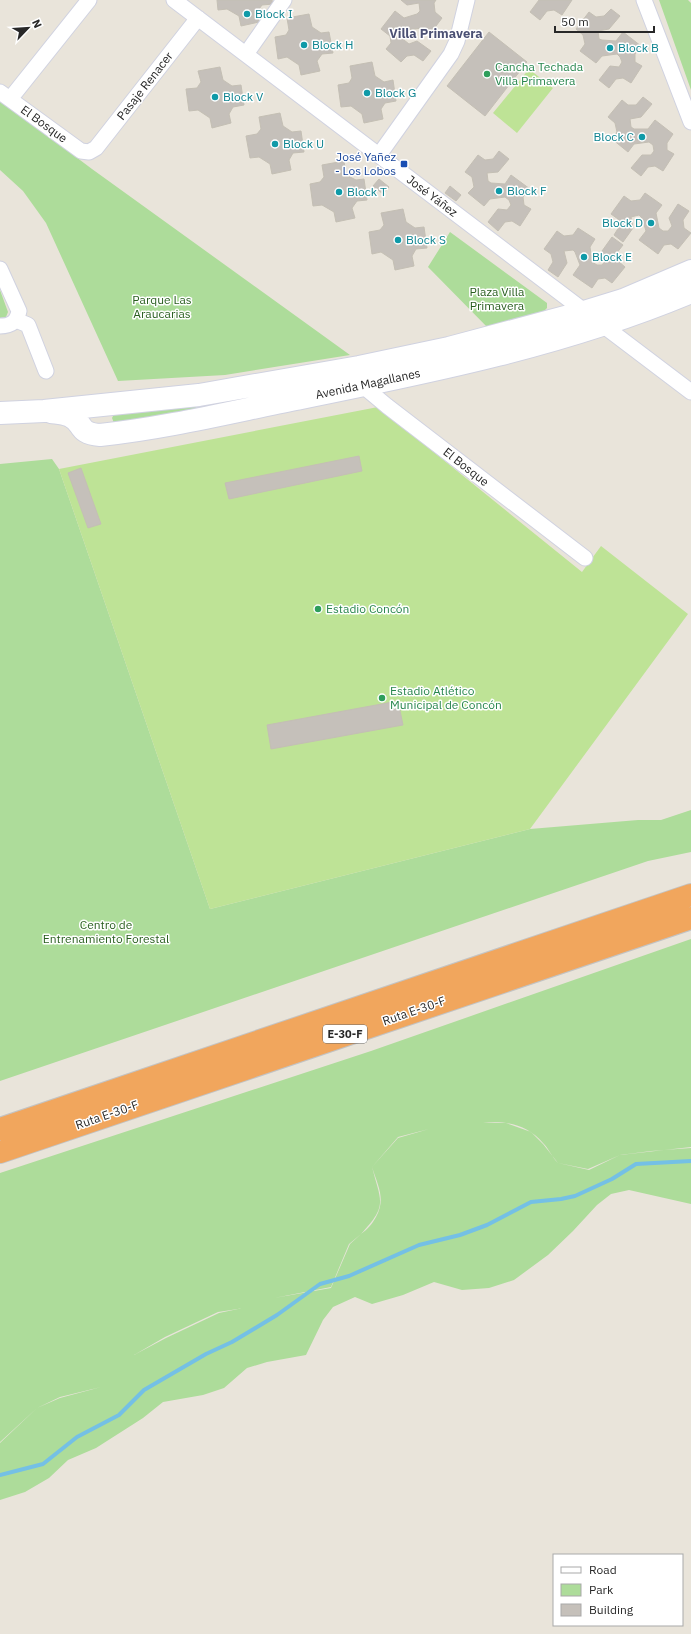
<svg xmlns="http://www.w3.org/2000/svg" width="691" height="1634" font-family="'IBM Plex Sans',sans-serif">
<style>
.green{fill:#addc9a;fill-rule:evenodd}
.pitch{fill:#bee396}
.lines{fill:none;stroke-linecap:round;stroke-linejoin:round}
.stream{stroke:#74c0e5;stroke-width:4}
.building{fill:#c5c0ba;stroke:#c4bfb4}
.street-casing{stroke:#d0d2e0;stroke-width:17}
.secondary-casing{stroke:#d0d2e0;stroke-width:24}
.highway-casing{stroke:#c3c3c3;stroke-width:24}
.street{stroke:#fff;stroke-width:15}
.secondary{stroke:#fff;stroke-width:22}
.highway{stroke:#f1a65d;stroke-width:22}
.culture-dot{fill:#0f9aa8;stroke:#fff;stroke-width:1.5}
.leisure-dot{fill:#2e9e5b;stroke:#fff;stroke-width:1.5}
.transit-dot{fill:#1a4fb4;stroke:#fff;stroke-width:1.5}
.labels{text-anchor:middle;stroke-width:3;stroke-linejoin:round;paint-order:stroke}
.shield{fill:#fff;stroke:#686868;stroke-width:1}
.shield-label{font-size:11px;font-weight:bold;fill:#282828}
.culture-label{font-size:12px;fill:#0d838f;stroke:#fff;text-anchor:start}
.leisure-label{font-size:12px;fill:#27864d;stroke:#fff;text-anchor:start}
.street-label{font-size:12px;fill:#282828;stroke:#fff}
.transit-label{font-size:12px;fill:#164399;stroke:#fff;text-anchor:end}
.park-label{font-size:12px;fill:#285e1e;stroke:#fff}
.neighbourhood-label{font-size:13px;font-weight:bold;fill:#4c5174;stroke:#fff}
</style>
<rect width="100%" height="100%" fill="#e9e4da"/>
<!-- green -->
<path class="green" d="M659,0H688L691,3V90Z
M0,100L92,169L350,355L225,375L118,381L46,223L23,191L0,170Z
M450,232L547,303V308L544,311L490,330L428,267Z
M0,290L8,312L6,317L0,318Z
M345,375L186,416L114,423L112,418L114,414Z
M52,459L59,469L210,909L530,829L638,820H661L691,810V852L648,861L0,1081V464Z
M691,939V1147L620,1155L588,1169L558,1163C552,1157 549,1149 543,1143C528,1125 505,1120 483,1123H506L531,1132L543,1144L558,1163L589,1170L620,1155L651,1151L691,1148V1204L629,1190L611,1194L597,1205L573,1231L548,1255L514,1280L489,1288L462,1290L434,1282L403,1295L372,1304L355,1297L333,1307L323,1320L306,1355L267,1362L247,1368L224,1388L203,1395L163,1402L143,1418L96,1448L68,1460L49,1478L25,1492L0,1500V1443L37,1408L60,1398L101,1387L128,1358L101,1387L60,1397L37,1408L0,1442V1173L371,1051ZM429,1129L398,1138L372,1167C378,1186 386,1199 376,1217C372,1224 368,1229 361,1234C388,1205 381,1202 372,1167L398,1137ZM361,1234L350,1244L331,1288L274,1298L331,1287L349,1244ZM267,1299L238,1309L219,1313L166,1338L134,1355L165,1337L218,1312L238,1309Z"/>
<!-- pitch -->
<path class="pitch" d="M529,69L553,88L517,133L493,113Z
M378,407L582,572L601,546L688,614L530,829L210,909L59,469Z"/>
<g class="lines">
<!-- stream -->
<path class="stream" d="M0,1475L43,1464L77,1437L119,1415L144,1390L206,1354L232,1342L277,1315L320,1284L349,1276L419,1245L460,1235L487,1225L531,1202L561,1199L575,1196L612,1179L636,1164L691,1161"/>
</g>
<!-- building -->
<path class="building" d="M217,0H272L273,4L262,5L257,12L259,22L241,26L239,16L227,9L218,10Z
M401,0H436L434,3L435,12L442,18L430,34L422,28L407,30L404,34V40L409,44L417,41L431,51L423,61L414,55L407,56L401,62L386,49L391,43L390,36L381,29L395,11L404,18L417,14L420,11L419,3L407,5Z
M539,0H572L562,15L554,10L547,11L540,20L530,12Z
M611,9L620,16L609,29L598,31L599,39L602,40L616,41L623,32L641,46L635,54V62L642,66L631,83L623,78L616,79L609,88L599,80L610,66L619,67L622,62L620,57L617,54L602,56L596,63L580,51L585,44L583,35L576,29L589,12L596,17L604,16Z
M309,14L312,27L321,33L329,32L333,53L322,54L317,61L320,71L301,75L299,65L287,57L278,59L275,37L286,35L289,30L287,18Z
M489,32L527,62L485,116L447,86Z
M372,62L375,76L384,82L393,80L396,101L385,103L381,109L383,119L364,123L362,114L351,106L341,107L338,85L349,83L352,78L350,66Z
M220,67L223,80L232,86L241,85L244,105L233,107L229,114L231,123L212,128L210,118L198,110L189,111L186,89L197,88L201,82L198,71Z
M643,97L652,104L641,117L630,119L631,127L634,129H648L655,120L673,134L667,143V150L674,154L663,171L655,166L648,167L641,176L631,168L642,155H651L654,151L653,145L649,142L634,144L628,152L612,139L617,132L615,123L608,117L622,100L628,105H636Z
M280,113L283,126L292,132L301,131L304,152L293,153L289,160L291,170L272,174L270,164L259,157L250,158L246,136L257,134L261,129L259,117Z
M499,151L509,159L498,172L487,173L488,181L491,183L505,184L511,175L530,189L523,197L524,205L531,209L520,226L512,221L505,222L498,231L488,222L498,209L507,210L511,205L509,200L505,197L490,199L484,206L468,193L474,187L472,177L465,172L478,155L485,160L493,159Z
M344,161L346,175L356,180L364,179L367,200L357,201L352,208L355,218L336,222L334,212L322,205L313,206L310,184L320,182L324,177L322,165Z
M379,179L389,187L383,194L373,186Z
M450,186L461,195L456,201L445,193Z
M645,193L662,205L656,213L659,228L663,231H668L672,226L669,218L678,204L689,211L683,220L684,228L691,233L678,249L671,244L664,245L658,254L639,240L646,231L642,218L639,215L631,217L633,228L623,242L614,235L619,227L618,219L611,214L624,196L631,201L640,200Z
M403,209L406,222L415,228L424,227L427,248L416,249L412,256L414,266L395,270L393,260L381,252L372,254L369,232L380,230L384,225L381,213Z
M578,228L595,239L590,247L592,262L597,265H602L606,260L602,251L612,237L623,245L616,254L618,261L625,267L612,283L605,278L598,279L592,288L573,275L580,265L575,252L573,250L564,251L567,263L558,277L548,270L553,262L551,254L544,249L557,231L564,236L573,235Z
M359,456L362,471L229,499L225,483Z
M81,468L101,524L88,528L68,473Z
M398,701L403,725L271,749L267,725Z"/>
<g class="lines">
<!-- street casing -->
<g class="street-casing">
<path id="street" d="M174,0L691,392
M644,0L691,122
M246,54L284,0
M0,92L81,151L89,152L96,148L198,18
M10,99L89,0
M379,155L451,54L457,41L467,0
M0,269L19,311C17,322 11,326 0,326
M16,320L28,325L46,371
M362,380L363,386L387,406L585,558"/>
</g>
<!-- secondary casing -->
<g class="secondary-casing">
<path id="secondary" d="M51,412C58,413 64,413 70,416C85,423 76,433 100,435C166,428 231,412 296,399C430,372 565,345 691,292
M0,413L44,411L199,395L359,367L449,348L584,312L623,300L691,271"/>
</g>
<!-- highway casing -->
<g class="highway-casing">
<path id="highway" d="M0,1129L691,895
M0,1152L691,918"/>
</g>
<!-- street -->
<use href="#street" class="street"/>
<!-- secondary -->
<use href="#secondary" class="secondary"/>
<!-- highway -->
<use href="#highway" class="highway"/>
</g>
<!-- markers -->
<g class="culture-dot">
<circle cx="247" cy="14" r="4"/>
<circle cx="304" cy="45" r="4"/>
<circle cx="610" cy="48" r="4"/>
<circle cx="367" cy="93" r="4"/>
<circle cx="215" cy="97" r="4"/>
<circle cx="642" cy="137" r="4"/>
<circle cx="275" cy="144" r="4"/>
<circle cx="499" cy="191" r="4"/>
<circle cx="339" cy="192" r="4"/>
<circle cx="651" cy="223" r="4"/>
<circle cx="398" cy="240" r="4"/>
<circle cx="584" cy="257" r="4"/>
</g>
<g class="leisure-dot">
<circle cx="487" cy="74" r="4"/>
<circle cx="318" cy="609" r="4"/>
<circle cx="382" cy="698" r="4"/>
</g>
<rect class="transit-dot" x="400" y="160" width="8" height="8" rx="2"/>
<g class="labels">
<!-- shield labels -->
<rect class="shield" x="323" y="1025" width="44" height="18" rx="3"/>
<g class="shield-label">
<text x="345" y="1038">E-30-F</text>
</g>
<!-- culture labels -->
<g class="culture-label">
<text x="255" y="18">Block I</text>
<text x="312" y="49">Block H</text>
<text x="618" y="52">Block B</text>
<text x="375" y="97">Block G</text>
<text x="223" y="101">Block V</text>
<text x="634" y="141" text-anchor="end">Block C</text>
<text x="283" y="148">Block U</text>
<text x="507" y="195">Block F</text>
<text x="347" y="196">Block T</text>
<text x="643" y="227" text-anchor="end">Block D</text>
<text x="406" y="244">Block S</text>
<text x="592" y="261">Block E</text>
</g>
<!-- leisure labels -->
<g class="leisure-label">
<text x="495" y="71">Cancha Techada<tspan x="495" dy="14">Villa Primavera</tspan></text>
<text x="326" y="613">Estadio Concón</text>
<text x="390" y="695">Estadio Atlético<tspan x="390" dy="14">Municipal de Concón</tspan></text>
</g>
<!-- street labels -->
<g class="street-label">
<text transform="translate(145 86) rotate(-52)" y="4">Pasaje Renacer</text>
<text transform="translate(44 124) rotate(36)" y="4">El Bosque</text>
<text transform="translate(432 196) rotate(37)" y="4">José Yáñez</text>
<text transform="translate(368 384) rotate(-12)" y="4">Avenida Magallanes</text>
<text transform="translate(466 467) rotate(38)" y="4">El Bosque</text>
<text transform="translate(414 1011) rotate(-19)" y="4">Ruta E-30-F</text>
<text transform="translate(107 1115) rotate(-19)" y="4">Ruta E-30-F</text>
</g>
<!-- transit labels -->
<g class="transit-label">
<text x="396" y="161">José Yañez<tspan x="396" dy="14">- Los Lobos</tspan></text>
</g>
<!-- park labels -->
<g class="park-label">
<text x="497" y="296">Plaza Villa<tspan x="497" dy="14">Primavera</tspan></text>
<text x="162" y="304">Parque Las<tspan x="162" dy="14">Araucarias</tspan></text>
<text x="106" y="929">Centro de<tspan x="106" dy="14">Entrenamiento Forestal</tspan></text>
</g>
<!-- neighbourhood labels -->
<g class="neighbourhood-label">
<text x="436" y="38">Villa Primavera</text>
</g>
</g>
<!-- legend -->
<rect x="553" y="1554" width="130" height="72" fill="#ffffff" stroke="#a9a9a9"/>
<rect x="561" y="1567" width="20" height="6" fill="#ffffff" stroke="#a9a9a9"/>
<text x="589" y="1574" font-size="12" fill="#282828">Road</text>
<rect x="561" y="1584" width="20" height="12" fill="#addc9a" stroke="#a9a9a9"/>
<text x="589" y="1594" font-size="12" fill="#282828">Park</text>
<rect x="561" y="1604" width="20" height="12" fill="#c5c0ba" stroke="#a9a9a9"/>
<text x="589" y="1614" font-size="12" fill="#282828">Building</text>
<!-- north arrow -->
<g transform="translate(28 28) rotate(65)" stroke="#ffffff" stroke-width="3" paint-order="stroke">
<path d="M0-3L7 15L0 10L-7 15Z" fill="#282828"/>
<text y="-6" font-size="11" font-weight="bold" text-anchor="middle" fill="#282828">N</text>
</g>
<!-- scale -->
<path d="M555 26v6h99v-6" fill="none" stroke="#282828" stroke-width="2"/>
<text x="561" y="26" font-size="12" fill="#282828" stroke="#ffffff" stroke-width="3" paint-order="stroke">50 m</text>
</svg>
